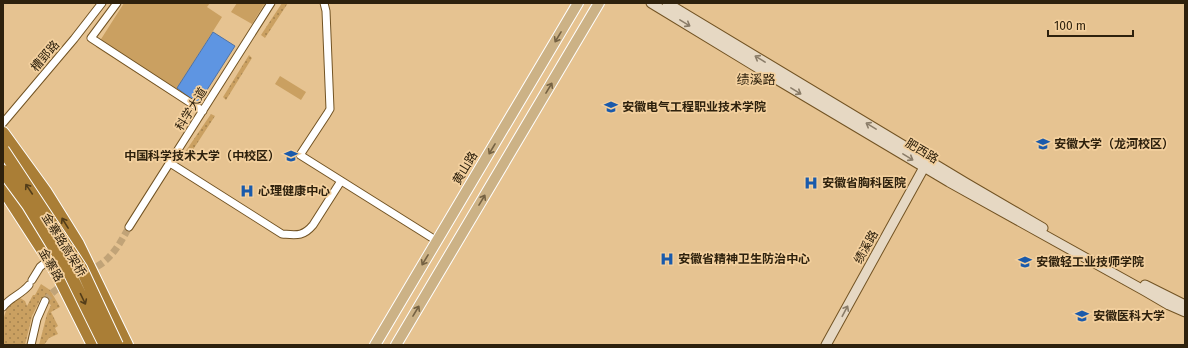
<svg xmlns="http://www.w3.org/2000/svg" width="1188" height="348" font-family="'Fira Sans','Noto Sans SC',sans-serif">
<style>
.green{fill:url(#green-dots)}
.pitch{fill:#caa061}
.water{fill:#5e95e2;stroke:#5072a2}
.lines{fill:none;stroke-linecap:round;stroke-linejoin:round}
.street-tunnel{stroke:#c1a377;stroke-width:7;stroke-dasharray:7 3.5;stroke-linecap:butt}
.street-casing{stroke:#725323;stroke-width:9}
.secondary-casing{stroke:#725323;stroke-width:11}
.primary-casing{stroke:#fff;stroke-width:12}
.highway-casing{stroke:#fff;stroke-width:14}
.street{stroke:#fff;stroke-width:7}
.secondary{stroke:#e6d8c3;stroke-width:9}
.primary{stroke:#ccb286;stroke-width:10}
.highway{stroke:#aa7e36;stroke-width:12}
.highway-bridge-casing{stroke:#fff;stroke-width:14;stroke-linecap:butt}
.highway-bridge{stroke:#aa7e36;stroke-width:12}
.oneway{stroke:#8a7c68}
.oneway2{stroke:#756243}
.oneway3{stroke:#533d19}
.labels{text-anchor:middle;stroke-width:3.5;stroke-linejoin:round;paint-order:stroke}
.street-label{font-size:12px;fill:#2e210d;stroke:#f3d09e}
.poi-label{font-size:12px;font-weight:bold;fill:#2e210d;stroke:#f3d09e;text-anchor:start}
.neighbourhood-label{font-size:13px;fill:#2e210d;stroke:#f3d09e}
</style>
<defs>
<pattern id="green-dots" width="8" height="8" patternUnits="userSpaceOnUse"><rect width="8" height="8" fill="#caa061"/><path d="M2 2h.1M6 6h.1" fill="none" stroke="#a4824e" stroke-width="1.8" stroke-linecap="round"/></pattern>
</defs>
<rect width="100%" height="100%" fill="#e6c391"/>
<!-- green -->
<path class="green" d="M282,3H288L265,38L261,35Z
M249,55L252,58L226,100L223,97Z
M211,114L215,116L185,162L181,158Z
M41,284L50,290L60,307L51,312L58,326L55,328L58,334L49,338L44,345H39L47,314L51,305L41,298L32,316L25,345H3C3,327 0,306 20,298L25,301L27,306L33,295H35Z"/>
<!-- pitch -->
<path class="pitch" d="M124,3H210L207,7L222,17L172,96L96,47Z
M237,3H265L252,24L231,12Z
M280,76L306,92L301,100L275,84Z"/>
<!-- water -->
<path class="water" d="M213,32L235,46L198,104L177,88Z"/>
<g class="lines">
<!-- street-tunnel -->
<path class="street-tunnel" d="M45,301C59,282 82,277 101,264C114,255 122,240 129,227"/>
<!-- street casing -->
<g class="street-casing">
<path id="street" d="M117,3L91,38L203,111
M324,3L326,11L330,109L327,114L300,155L437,241
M3,123L74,39L102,3
M170,163L282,234C296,235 303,237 313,225L341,181
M129,227L271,3
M32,280L40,267L51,258
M3,307C10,297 21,295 29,285
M31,345L37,319L45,301"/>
</g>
<!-- secondary casing -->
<g class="secondary-casing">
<path id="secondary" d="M651,3L781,82L949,182L1145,291L1169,305L1185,312
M667,3L966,183L1043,228
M1145,285L1185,305
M826,345L927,162"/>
</g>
<!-- primary casing -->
<g class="primary-casing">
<path id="primary" d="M375,345L578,3
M396,345L599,3"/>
</g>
<!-- highway casing -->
<g class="highway-casing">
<path id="highway" d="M3,133L45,191L78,244L127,345
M3,189L49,260L60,279L93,345"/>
</g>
<!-- street -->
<use href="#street" class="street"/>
<!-- secondary -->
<use href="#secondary" class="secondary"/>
<!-- primary -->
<use href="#primary" class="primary"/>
<!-- highway -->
<use href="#highway" class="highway"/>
<!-- highway-bridge casing -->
<g class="highway-bridge-casing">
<path id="highway-bridge" d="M3,150L81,268L117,345
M3,171L28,205L70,274L105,345"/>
</g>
<!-- highway-bridge -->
<use href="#highway-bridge" class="highway-bridge"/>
</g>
<!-- one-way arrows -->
<defs><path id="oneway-shaft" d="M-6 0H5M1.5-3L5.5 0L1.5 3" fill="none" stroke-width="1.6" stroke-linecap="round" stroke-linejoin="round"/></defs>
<g class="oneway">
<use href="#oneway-shaft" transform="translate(685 23) rotate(31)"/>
<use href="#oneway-shaft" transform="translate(760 59) rotate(-149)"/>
<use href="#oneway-shaft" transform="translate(796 91) rotate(31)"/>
<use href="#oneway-shaft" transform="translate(871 126) rotate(-149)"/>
<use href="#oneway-shaft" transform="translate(908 157) rotate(31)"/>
<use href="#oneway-shaft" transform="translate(845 311) rotate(-62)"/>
</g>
<g class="oneway2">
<use href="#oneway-shaft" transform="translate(558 37) rotate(121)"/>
<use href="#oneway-shaft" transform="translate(549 88) rotate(-59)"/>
<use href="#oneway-shaft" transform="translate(492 149) rotate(121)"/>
<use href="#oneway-shaft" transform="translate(482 200) rotate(-59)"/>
<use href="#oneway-shaft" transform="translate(425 260) rotate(121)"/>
<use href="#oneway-shaft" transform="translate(416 311) rotate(-59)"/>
</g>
<g class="oneway3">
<use href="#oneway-shaft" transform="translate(29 189) rotate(-124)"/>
<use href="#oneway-shaft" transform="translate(65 223) rotate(-122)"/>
<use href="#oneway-shaft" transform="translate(83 299) rotate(64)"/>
</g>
<!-- icons -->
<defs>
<g id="university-bare" transform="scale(1.08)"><path d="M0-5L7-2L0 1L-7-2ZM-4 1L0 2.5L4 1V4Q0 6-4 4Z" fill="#1a5aab" stroke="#f3d09e" stroke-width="2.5" paint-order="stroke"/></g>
<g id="hospital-bare" transform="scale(1.08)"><path d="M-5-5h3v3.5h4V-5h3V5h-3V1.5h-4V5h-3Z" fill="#1a5aab" stroke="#f3d09e" stroke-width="2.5" paint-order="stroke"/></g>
</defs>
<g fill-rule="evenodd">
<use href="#university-bare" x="611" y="107"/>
<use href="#university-bare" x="1043" y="144"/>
<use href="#university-bare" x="291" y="156"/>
<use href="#hospital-bare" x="811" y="183"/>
<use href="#hospital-bare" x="247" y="191"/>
<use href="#hospital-bare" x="667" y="259"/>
<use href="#university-bare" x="1025" y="262"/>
<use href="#university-bare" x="1082" y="316"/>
</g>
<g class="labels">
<!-- street labels -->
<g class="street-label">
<text transform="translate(45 56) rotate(-49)" y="4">槽郢路</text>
<text transform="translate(191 109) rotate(-58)" y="4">科学大道</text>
<text transform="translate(922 151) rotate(31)" y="4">肥西路</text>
<text transform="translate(465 168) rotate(-59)" y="4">黄山路</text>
<text transform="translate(64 245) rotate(58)" y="4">金寨路高架桥</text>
<text transform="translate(866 247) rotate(-61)" y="4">绩溪路</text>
<text transform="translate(51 265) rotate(60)" y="4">金寨路</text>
</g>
<!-- poi labels -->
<g class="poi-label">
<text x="622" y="111">安徽电气工程职业技术学院</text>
<text x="1054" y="148">安徽大学（龙河校区）</text>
<text x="280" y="160" text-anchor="end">中国科学技术大学（中校区）</text>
<text x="822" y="187">安徽省胸科医院</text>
<text x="258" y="195">心理健康中心</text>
<text x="678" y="263">安徽省精神卫生防治中心</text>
<text x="1036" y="266">安徽轻工业技师学院</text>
<text x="1093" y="320">安徽医科大学</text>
</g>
<!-- neighbourhood labels -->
<g class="neighbourhood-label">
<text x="756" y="84">绩溪路</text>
</g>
</g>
<!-- border -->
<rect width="1188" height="348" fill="none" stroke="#2e210d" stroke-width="8"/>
<!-- scale -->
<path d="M1048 30v6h85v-6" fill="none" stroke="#2e210d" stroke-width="2"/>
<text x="1054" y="30" font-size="12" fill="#2e210d" stroke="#f3d09e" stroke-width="3" paint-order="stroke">100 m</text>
</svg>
